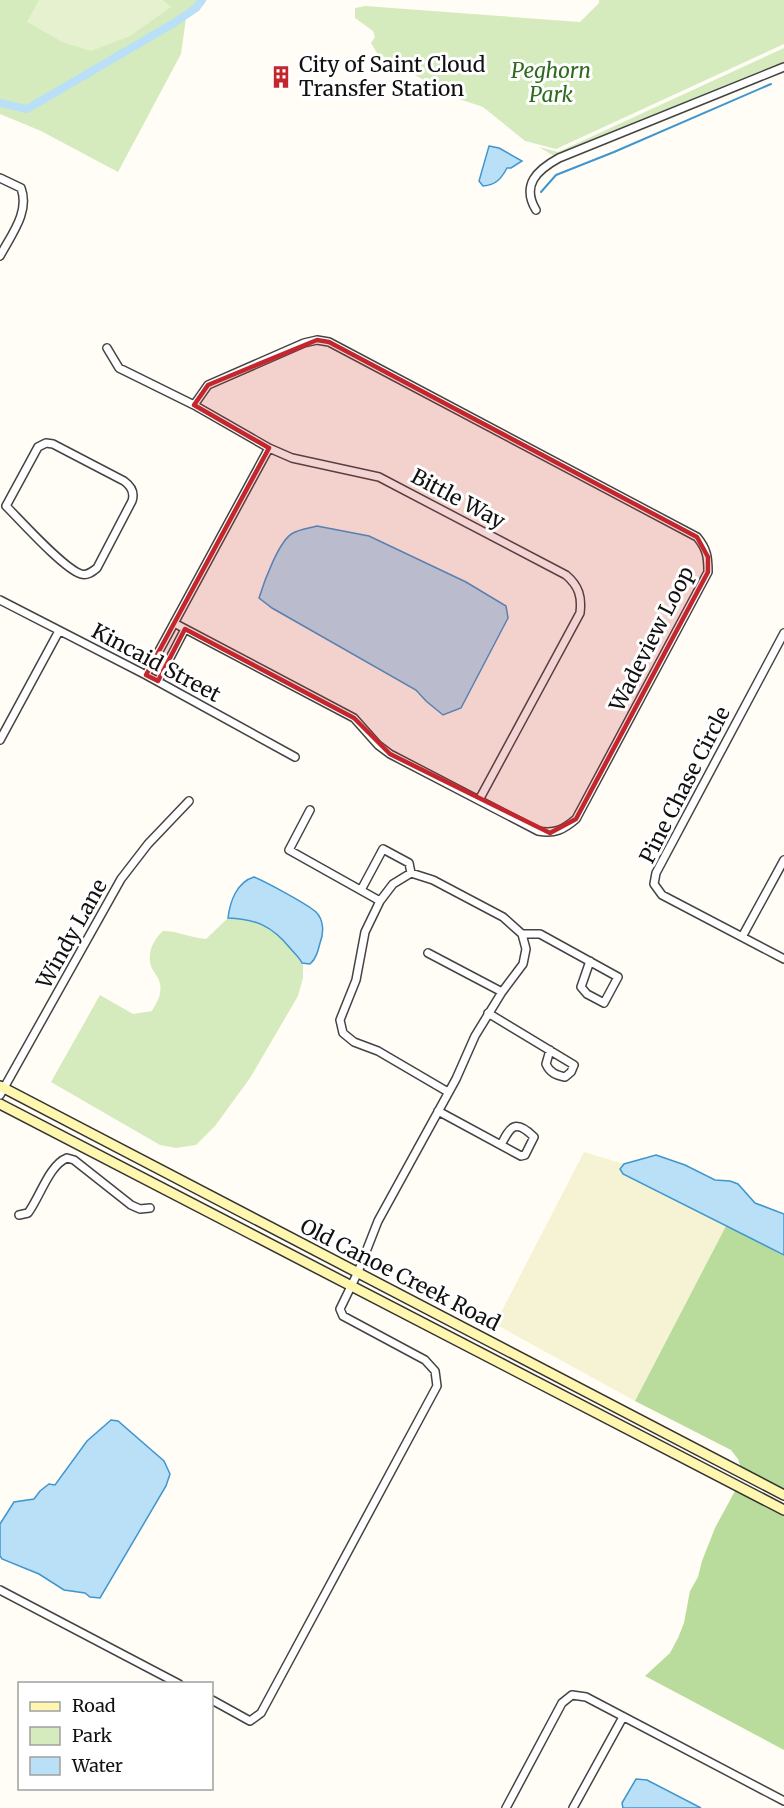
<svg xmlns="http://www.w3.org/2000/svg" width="784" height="1808" font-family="Merriweather,serif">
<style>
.farmland{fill:#f6f3d4}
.green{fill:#d5ebbd}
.forest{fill:#b9dc9c}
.pitch{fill:#e6f2cf}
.water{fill:#b9e0f7;stroke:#3f96cf;stroke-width:1.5}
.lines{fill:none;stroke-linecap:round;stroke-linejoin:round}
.stream{stroke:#3f96cf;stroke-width:2}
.canal{stroke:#b9e0f7;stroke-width:8}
.street-casing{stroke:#444;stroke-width:10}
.secondary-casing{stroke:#333;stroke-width:12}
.street{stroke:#fff;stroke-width:7}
.secondary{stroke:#fff6b0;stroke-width:9}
.marked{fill:#c4262e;fill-opacity:0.2;stroke:#c4262e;stroke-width:4.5;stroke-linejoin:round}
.labels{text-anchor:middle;stroke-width:6;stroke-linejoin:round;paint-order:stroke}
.poi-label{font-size:21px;fill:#111;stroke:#fff;text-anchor:start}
.park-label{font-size:21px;font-style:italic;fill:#2f6b1f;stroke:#fff}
.street-label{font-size:21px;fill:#111;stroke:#fff}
</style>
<rect width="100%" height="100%" fill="#fffdf5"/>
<!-- farmland -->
<path class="farmland" d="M584,1152L624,1164L621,1166L623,1174L726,1226L635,1401L495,1324Z"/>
<!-- green -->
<path class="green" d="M0,0H201L187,11L181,54L118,172L41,131L0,114Z
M599,0H784V44L556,149L525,141L483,107L453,97L377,53L371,43L375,37L373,31L355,18V8L365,6L580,22L599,3Z
M784,48V65L554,156L539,147L558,152Z
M228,918H243L260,922L281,936L303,965V978L298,996L250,1078L215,1126L196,1145L176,1148L160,1145L51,1082L100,995L133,1014L152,1011C157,1002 162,995 160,984C159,977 153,972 151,966C147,953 153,940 163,931C178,931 191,938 206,939Z"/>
<!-- forest -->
<path class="forest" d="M726,1226L784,1255V1491L741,1468L738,1459L731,1450L635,1401Z
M736,1489L784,1514V1750L645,1676L670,1653L678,1638L684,1623L690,1591L698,1577L702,1561L715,1528Z"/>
<!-- pitch -->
<path class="pitch" d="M39,0H163L171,7L130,36L91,51L62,42L27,22Z"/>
<!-- water -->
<path class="water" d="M489,146L499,148L522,161L511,168H507C501,179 496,185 483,186L479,181Z
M317,526L369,536L466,582L506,606L508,618L461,708L443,715L426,701L416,690L272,608L259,598C264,582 279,540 293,533C300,529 310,528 317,526Z
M254,877C266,882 307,904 316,912C324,920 324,933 320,943C318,951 316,959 310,964L302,963C299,957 294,953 290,948C272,926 256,919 228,918C230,901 237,882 254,877Z
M656,1155L685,1165L715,1180L730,1181L738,1184L755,1203L784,1214V1255L623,1174L620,1169L624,1164Z
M111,1420L118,1421L164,1461L170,1474L166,1486L100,1598L90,1597L85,1593L64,1590L39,1574L2,1559L0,1556V1524L14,1502L34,1499L40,1491L49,1484L55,1485L87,1441Z
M636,1779L647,1780L701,1808H623L622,1803Z"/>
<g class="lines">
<!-- stream -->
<path class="stream" d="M541,192L556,175L614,152L771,84"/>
<!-- canal -->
<path class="canal" d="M0,103L27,109L174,23L196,8L202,0"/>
<!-- street casing -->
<g class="street-casing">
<path id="street" d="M0,178L21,188C30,212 11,235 0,256
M536,210C521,185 537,170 559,158L784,67
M107,348L119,368L194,405L269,448L292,458L379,477L566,575C579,586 582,597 580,613L479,800
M46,443L53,444L124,481C131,486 135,492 132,501L97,568C92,572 87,576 81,574C64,569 21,521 6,506L38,447Z
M0,600L146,675L295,757
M174,623L354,718L378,745L390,754L538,831C555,834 563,830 576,819L708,572C708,557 707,549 697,537L329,342L317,340L304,343L208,385L194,405
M784,633L656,873L654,884L662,895L784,959
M146,675L269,448
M158,681L185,629
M0,740L59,631
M310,810L289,850L380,901
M361,890L383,849L409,863L411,873
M522,934H540L618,977L604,1003L587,994L581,987L590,961
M742,937L784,860
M428,953L502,992
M488,1013L574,1065L571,1072L565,1077C556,1075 550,1073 546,1064L550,1050
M0,1095L121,879L148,844L189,801
M438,1111L521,1156L525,1155L534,1137C515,1118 510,1127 501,1145
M19,1215L28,1213C40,1197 49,1165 67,1158L74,1160L131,1205L140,1209L150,1208
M0,1590L179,1684
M212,1700L250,1721L261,1713L437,1386L435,1371L425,1360L343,1316L340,1309L358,1272L378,1221L456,1079L475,1036L502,992L523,964L526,949L522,934L503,917L433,880L411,873L393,884L380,901L365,932L356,980L340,1020L343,1033L354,1042L378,1051L448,1092
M506,1808L562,1703L572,1695L586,1697L784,1801
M573,1808L623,1717"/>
</g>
<!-- secondary casing -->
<g class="secondary-casing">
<path id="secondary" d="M0,1086L784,1495
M0,1104L784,1510"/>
</g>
<!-- street -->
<use href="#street" class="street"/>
<!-- secondary -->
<use href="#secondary" class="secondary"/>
</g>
<!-- marked area -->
<path class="marked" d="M317,340L329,342L697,537L708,557V572L576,819L550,833L390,754L354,718L185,629L158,681L146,675L269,448L194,405L208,385Z"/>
<!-- icons -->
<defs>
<g id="building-bare" transform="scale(1.8)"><path d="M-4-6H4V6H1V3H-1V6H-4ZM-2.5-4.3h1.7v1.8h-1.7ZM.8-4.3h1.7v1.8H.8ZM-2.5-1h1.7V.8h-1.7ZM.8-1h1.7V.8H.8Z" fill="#c4262e" stroke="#fff" stroke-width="2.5" paint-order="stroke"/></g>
</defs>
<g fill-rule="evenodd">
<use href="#building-bare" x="281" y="77"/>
</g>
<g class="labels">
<!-- poi labels -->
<g class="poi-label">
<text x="299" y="72">City of Saint Cloud<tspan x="299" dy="24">Transfer Station</tspan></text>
</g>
<!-- park labels -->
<g class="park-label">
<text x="551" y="78">Peghorn<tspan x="551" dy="24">Park</tspan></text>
</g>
<!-- street labels -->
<g class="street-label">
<text transform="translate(458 499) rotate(28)" y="7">Bittle Way</text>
<text transform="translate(652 639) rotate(-63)" y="7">Wadeview Loop</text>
<text transform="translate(156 663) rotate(28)" y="7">Kincaid Street</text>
<text transform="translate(685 785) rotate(-63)" y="7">Pine Chase Circle</text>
<text transform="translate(72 934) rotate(-61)" y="7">Windy Lane</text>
<text transform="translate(400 1275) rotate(27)" y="7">Old Canoe Creek Road</text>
</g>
</g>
<!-- legend -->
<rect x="18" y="1682" width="195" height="108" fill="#ffffff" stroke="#a0a0a0" stroke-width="1.5"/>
<rect x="30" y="1702" width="30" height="9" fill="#fff6b0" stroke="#a0a0a0" stroke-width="1.5"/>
<text x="72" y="1712" font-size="18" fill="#111111">Road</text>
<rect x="30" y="1727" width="30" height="18" fill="#d5ebbd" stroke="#a0a0a0" stroke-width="1.5"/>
<text x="72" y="1742" font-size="18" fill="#111111">Park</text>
<rect x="30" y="1757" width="30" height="18" fill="#b9e0f7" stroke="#a0a0a0" stroke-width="1.5"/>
<text x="72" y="1772" font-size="18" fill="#111111">Water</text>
</svg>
